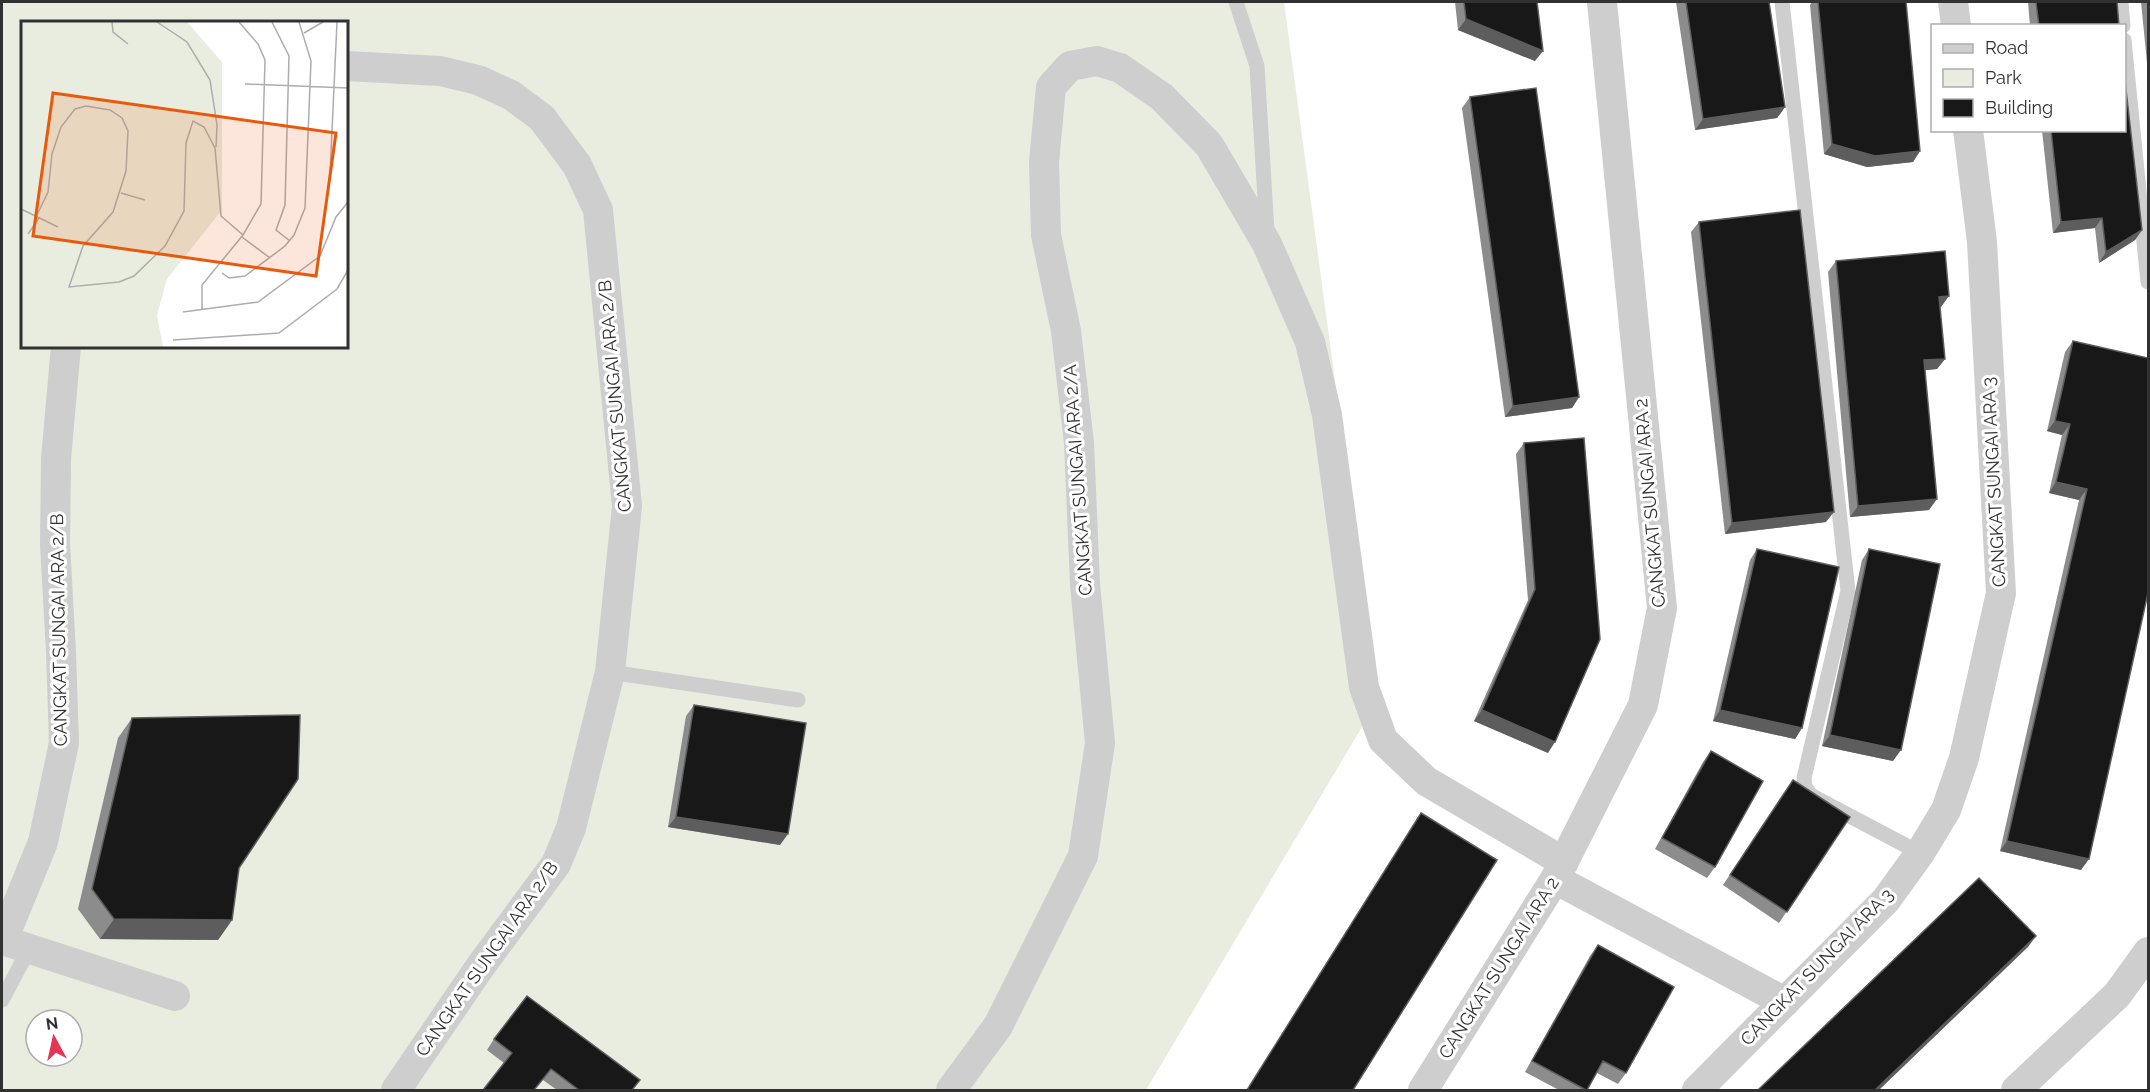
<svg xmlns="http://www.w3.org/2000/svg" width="2150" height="1092" font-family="Raleway,sans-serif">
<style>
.green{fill:#e8eddf;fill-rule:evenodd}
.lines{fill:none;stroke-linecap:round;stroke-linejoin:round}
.lane{stroke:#cecece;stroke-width:15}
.street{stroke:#cecece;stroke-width:30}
.wall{fill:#8c8c8c}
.shaded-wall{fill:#5d5d5d}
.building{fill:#181818;stroke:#5d5d5d;stroke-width:1.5}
.labels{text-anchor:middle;stroke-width:6;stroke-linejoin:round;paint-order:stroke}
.street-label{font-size:18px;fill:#313131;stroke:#fff}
.inset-road{fill:none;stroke:#adadad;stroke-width:1.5}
.view{fill:#e8590c;fill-opacity:0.15;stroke:#e8590c;stroke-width:3}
.inset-edge{fill:none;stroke:#313131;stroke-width:3}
</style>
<rect width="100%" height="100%" fill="#fff"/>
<!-- green -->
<path class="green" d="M2,2H1284L1378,700L1146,1090H2ZM22,22H346V346H22ZM36,1020H72V1056H36Z"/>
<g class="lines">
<!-- lane -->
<path class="lane" d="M1236,2L1257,66L1267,232
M1782,2L1848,591L1804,778L1805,787L1812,796L1920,853
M2121,2L2123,26
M2124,40L2148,282
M610,672L798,700
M2,1000L29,949"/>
<!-- street -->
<path class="street" d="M1953,2L1956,26
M346,66L440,71L478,80L511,95L542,118L577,165L598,210L627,506L610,672L571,828L556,864L480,967L396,1090
M1555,879L1785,1002
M2,940L175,996
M3,940L43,842L64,743L61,652L55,544L56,459L66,346
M951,1090L998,1026L1083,856L1100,743L1085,584L1079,443L1066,331L1046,235L1044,162L1051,87L1070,66L1097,61L1120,68L1162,97L1209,145L1267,244L1310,342L1327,415L1364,687L1383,740L1426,781L1564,862
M1423,1090L1555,879L1643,705L1662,608L1602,2
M1697,1090L1886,900L1920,853L1946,810L1964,758L2001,593L1982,242L1968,130
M2016,1090L2117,995L2148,952"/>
</g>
<!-- wall -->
<path class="wall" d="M1455,2H1537L1535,61L1458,30Z
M1676,2H1769L1785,107L1777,118L1695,130Z
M1812,2H1906L1920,151L1913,162L1867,167L1824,154L1810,5Z
M2028,2H2117L2119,26H2030Z
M2141,2H2148V73Z
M1470,97L1579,397L1572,408L1505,417L1462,108Z
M2042,130H2124L2142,230L2135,240L2099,263L2095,228L2053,233Z
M1699,222L1826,522L1725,534L1691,232Z
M1836,261L1941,307H1940L1945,359L1937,369L1925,370L1929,510L1850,517L1828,272Z
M2073,341L2148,358L2081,870L2000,851L2079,500L2049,493L2062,435L2047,431L2065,352Z
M1524,443L1548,753L1474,721L1528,600L1516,454Z
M1757,549L1802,728L1795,739L1713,721L1750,560Z
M1869,549L1893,761L1822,746L1862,560Z
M694,705L780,845L668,827L686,716Z
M132,718L239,868L232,920L218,940L100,939L78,909L118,738Z
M1711,751L1715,867L1707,878L1655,849L1703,762Z
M1793,780L1850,817L1779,923L1723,885Z
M1421,813L1353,1090H1247L1414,824Z
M1598,945L1626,1073L1618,1084L1597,1073L1587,1090H1559L1525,1072L1590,956Z
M494,1039L632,1090H557L543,1080L504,1063L487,1050Z"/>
<!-- shaded-wall -->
<path class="shaded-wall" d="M1466,19L1543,51L1535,61L1458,30Z
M1785,107L1777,118L1695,130L1703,119Z
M1832,144L1920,151L1913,162L1867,167L1824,154Z
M2102,218L2095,228L2053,233L2061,222Z
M2142,230L2135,240L2099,263L2106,252Z
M1949,296L1941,307L1931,308L1939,297Z
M1945,359L1937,369L1917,371L1924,360Z
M1579,397L1572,408L1505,417L1513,406Z
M2055,421L2070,424L2062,435L2047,431Z
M2056,482L2087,489L2079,500L2049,493Z
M1937,499L1929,510L1850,517L1858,506Z
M1834,512L1826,522L1725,534L1732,523Z
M1482,710L1555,742L1548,753L1474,721Z
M1720,710L1802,728L1795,739L1713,721Z
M1830,735L1901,750L1893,761L1822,746Z
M676,817L788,834L780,845L668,827Z
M2007,841L2089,859L2081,870L2000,851Z
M114,919L232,920L218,940L100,939Z
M2036,936L2028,947L1879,1090H1875Z"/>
<!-- building -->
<path class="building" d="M1464,2H1537L1543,51L1466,19Z
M1686,2H1769L1785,107L1703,119Z
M1818,2H1906L1920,151L1875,156L1832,144Z
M2036,2H2117L2119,26H2039Z
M2124,72L2142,230L2106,252L2102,218L2061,222L2051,130H2124Z
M1536,88L1579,397L1513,406L1470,97Z
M1800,210L1834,512L1732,523L1699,222Z
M1945,251L1949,296L1939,297L1945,359L1924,360L1937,499L1858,506L1836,261Z
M2073,341L2148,358V593L2089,859L2007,841L2087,489L2056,482L2070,424L2055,421Z
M1584,438L1600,639L1555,742L1482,710L1535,589L1524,443Z
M1757,549L1839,567L1802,728L1720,710Z
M1869,549L1940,564L1901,750L1830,735Z
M694,705L806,723L788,834L676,817Z
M300,715L298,779L239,868L232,920L114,919L92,889L132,718Z
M1711,751L1763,781L1715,867L1662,838Z
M1793,780L1850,817L1787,912L1730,875Z
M1421,813L1497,860L1353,1090H1247Z
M1979,878L2036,936L1875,1090H1758Z
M1598,945L1674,987L1626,1073L1603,1061L1587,1090H1586L1532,1061Z
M527,996L640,1080L632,1090H579L551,1069L534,1090H483L512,1053L494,1039Z"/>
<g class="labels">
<!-- street labels -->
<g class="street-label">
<text transform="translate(615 396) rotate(-95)" y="6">CANGKAT SUNGAI ARA 2/B</text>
<text transform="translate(1078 480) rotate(-94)" y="6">CANGKAT SUNGAI ARA 2/A</text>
<text transform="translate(1994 482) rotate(-93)" y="6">CANGKAT SUNGAI ARA 3</text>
<text transform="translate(1650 503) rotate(-95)" y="6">CANGKAT SUNGAI ARA 2</text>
<text transform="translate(59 630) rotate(-91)" y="6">CANGKAT SUNGAI ARA 2/B</text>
<text transform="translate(487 959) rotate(-55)" y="6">CANGKAT SUNGAI ARA 2/B</text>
<text transform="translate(1817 967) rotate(-46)" y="6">CANGKAT SUNGAI ARA 3</text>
<text transform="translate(1499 968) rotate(-58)" y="6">CANGKAT SUNGAI ARA 2</text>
</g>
</g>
<!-- overview -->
<g transform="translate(21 21)">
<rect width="327" height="327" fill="#fff"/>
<path d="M0,1H166L201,41V189L146,258L136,294L142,326H0Z" fill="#e8eddf"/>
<path class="inset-road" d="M91,1L92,11L107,23M136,1L166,21L189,59L196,104L195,126M251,1L268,35L264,184L255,209L269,220M283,12L302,1M224,63L327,67M309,153L316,1M100,172L124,179M0,188L37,206M15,196L27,171L31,133L40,106L54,88L65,85L89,89L101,97L107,110L105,150L92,191L62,225L48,266L98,261L113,255L144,225L163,190L165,122L172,100L183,106L194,127L200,195L222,214M7,213L18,197M221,216L249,237M201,252L208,257L224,255L264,225L273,214L284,187L290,40L278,1M181,288V264L222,214L240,183L244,39L237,23L218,1M162,291L237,281L299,235L315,196L327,181M152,319L258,312L316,268L327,249"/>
<path class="view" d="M32,72L315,112L295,255L12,215Z"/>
<rect width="327" height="327" class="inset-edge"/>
</g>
<!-- border -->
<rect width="2150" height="1092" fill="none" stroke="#313131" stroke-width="6"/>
<!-- legend -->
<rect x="1931" y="24" width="195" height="108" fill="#ffffff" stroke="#adadad" stroke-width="1.5"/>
<rect x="1943" y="44" width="30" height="9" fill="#cecece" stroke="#adadad" stroke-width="1.5"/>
<text x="1985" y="54" font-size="18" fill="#313131">Road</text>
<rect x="1943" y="69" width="30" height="18" fill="#e8eddf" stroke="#adadad" stroke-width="1.5"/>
<text x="1985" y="84" font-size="18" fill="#313131">Park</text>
<rect x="1943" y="99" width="30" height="18" fill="#181818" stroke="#adadad" stroke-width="1.5"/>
<text x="1985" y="114" font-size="18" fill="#313131">Building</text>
<!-- north arrow -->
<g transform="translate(54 1038) rotate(352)"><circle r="28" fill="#ffffff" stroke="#adadad" stroke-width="1.5"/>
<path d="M0-4.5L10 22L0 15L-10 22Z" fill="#e43652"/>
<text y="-9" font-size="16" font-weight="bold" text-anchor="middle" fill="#313131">N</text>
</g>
</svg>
